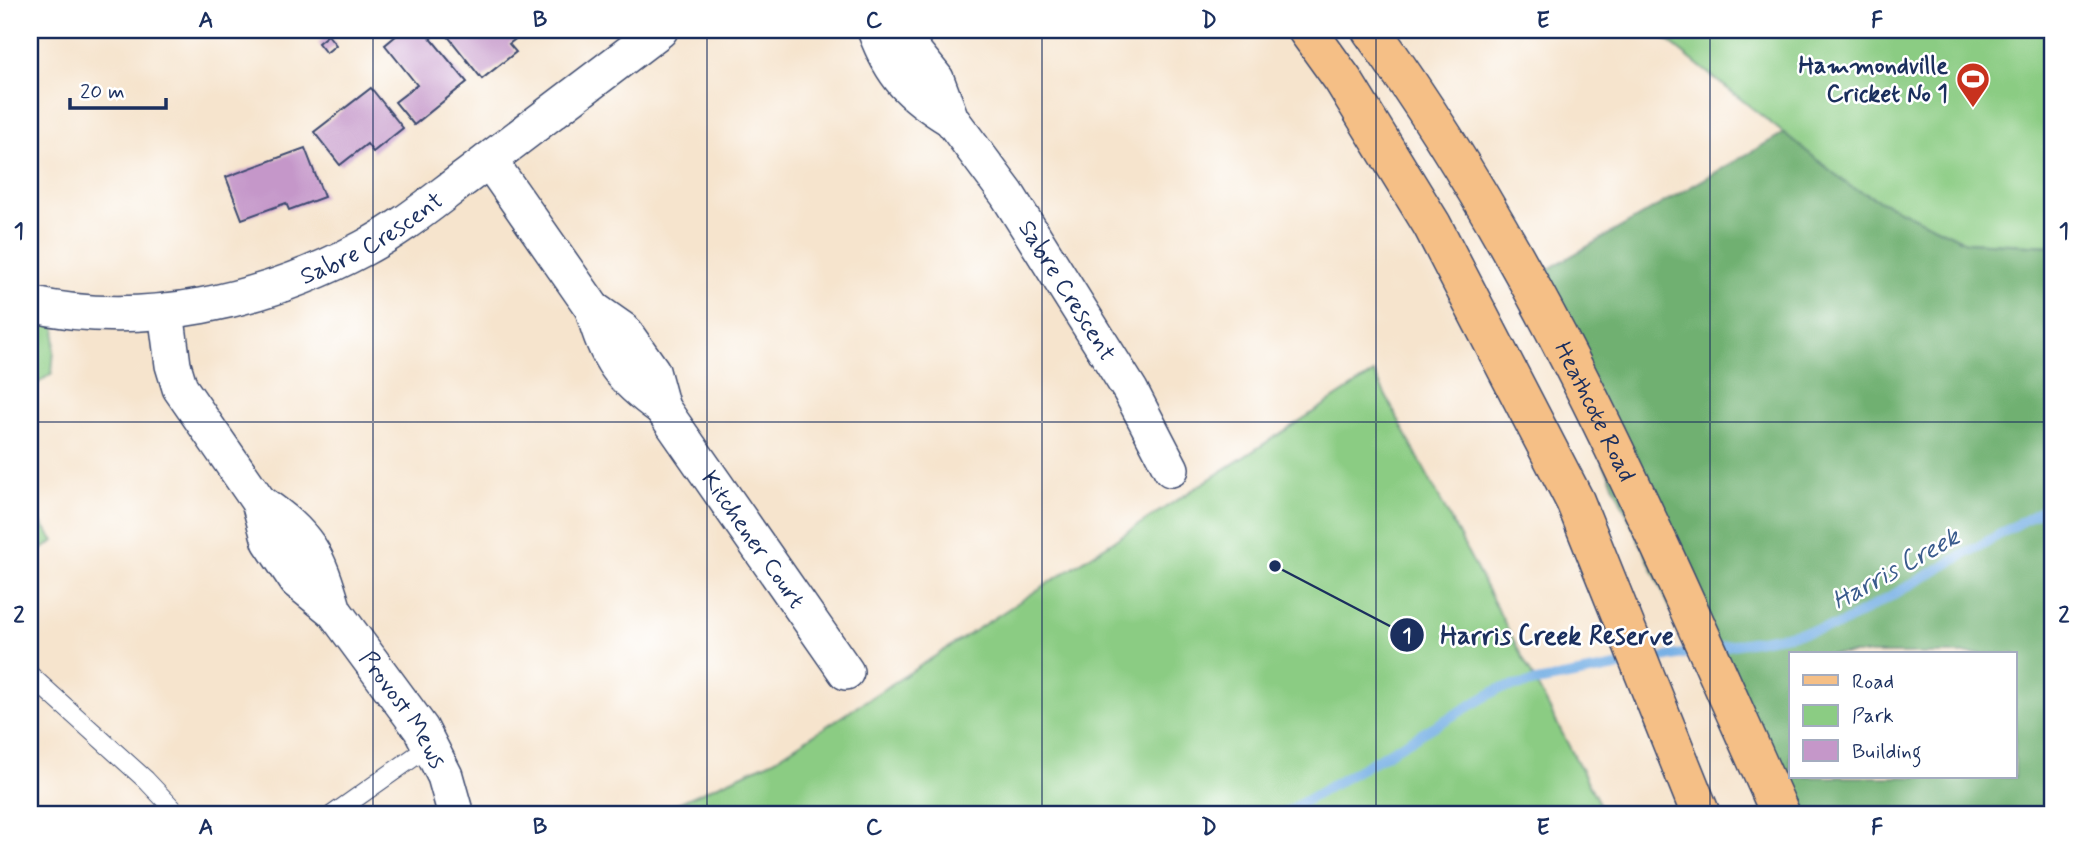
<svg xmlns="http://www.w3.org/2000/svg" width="2083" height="845" font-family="Mynerve,sans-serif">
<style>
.green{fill:#8bcc83;stroke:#537e70;stroke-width:2}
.forest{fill:#70b071;stroke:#467068;stroke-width:2;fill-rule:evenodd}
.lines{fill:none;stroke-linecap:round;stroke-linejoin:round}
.stream{stroke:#73aee4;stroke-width:10}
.building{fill:#c597c9}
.service-casing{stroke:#3c4a6f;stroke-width:20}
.minor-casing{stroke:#3c4a6f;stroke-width:38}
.primary-casing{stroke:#3c4a6f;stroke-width:41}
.service{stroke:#fff;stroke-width:18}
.minor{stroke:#fff;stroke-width:35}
.primary{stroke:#f5bf86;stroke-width:38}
.grid{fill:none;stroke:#1b2f5e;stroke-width:2;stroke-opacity:0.55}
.labels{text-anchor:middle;stroke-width:5;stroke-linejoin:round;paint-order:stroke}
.poi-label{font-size:24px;font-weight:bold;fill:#1b2f5e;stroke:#fff;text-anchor:end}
.street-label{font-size:24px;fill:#1b2f5e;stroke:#fff}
.water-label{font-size:26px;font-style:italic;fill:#3a5b8d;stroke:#fff}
.leader{fill:none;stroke:#1b2f5e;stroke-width:2.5}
.callout-dot{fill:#1b2f5e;stroke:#fff;stroke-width:2.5}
.mark-label{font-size:21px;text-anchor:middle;font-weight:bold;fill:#fff}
.callout-label{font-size:26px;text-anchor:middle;font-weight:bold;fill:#1b2f5e;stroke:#fff;stroke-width:5;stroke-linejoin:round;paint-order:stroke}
.neatline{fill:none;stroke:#1b2f5e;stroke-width:2.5}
.grid-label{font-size:23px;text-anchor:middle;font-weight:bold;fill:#1b2f5e}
</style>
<rect width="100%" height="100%" fill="#fff"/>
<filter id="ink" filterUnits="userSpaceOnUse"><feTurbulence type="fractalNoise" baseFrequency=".0143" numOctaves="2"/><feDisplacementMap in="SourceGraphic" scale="14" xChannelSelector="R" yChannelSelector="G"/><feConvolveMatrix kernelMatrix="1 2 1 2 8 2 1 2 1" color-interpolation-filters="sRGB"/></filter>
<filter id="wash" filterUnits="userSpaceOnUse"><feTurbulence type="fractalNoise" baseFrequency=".00686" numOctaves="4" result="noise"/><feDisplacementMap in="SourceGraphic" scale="28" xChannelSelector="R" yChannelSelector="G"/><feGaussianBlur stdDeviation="1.57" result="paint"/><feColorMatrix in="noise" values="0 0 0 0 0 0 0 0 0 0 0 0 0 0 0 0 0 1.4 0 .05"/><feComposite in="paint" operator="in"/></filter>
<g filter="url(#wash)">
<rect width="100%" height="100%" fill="#f6e4cd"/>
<!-- green -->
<path class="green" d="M1654,30H2053V246L1966,242L1851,187Z
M30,321L56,326L52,373L30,389Z
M1374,373L1605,815H651L774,760Z
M30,507L54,541L30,558Z
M30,796L50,815H30Z"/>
<!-- forest -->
<path class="forest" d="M1784,133L1851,187L1966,242L2053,246V815H1766L1521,285ZM1791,654H2015V777H1791Z"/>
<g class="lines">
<!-- stream -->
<path class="stream" d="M1716,648L1838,626L2053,504
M1647,661L1698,651
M1281,815L1499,689L1632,664"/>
</g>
<g id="blocks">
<!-- building -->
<path class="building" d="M403,30H424L467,82L414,125L395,102L417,85L385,45Z
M443,30H527L509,44L516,52L482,79Z
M328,35L336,45L326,53L318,43Z
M371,88L403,128L373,152L367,144L340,165L314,132Z
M305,148L324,197L289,210L286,203L242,219L226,177Z"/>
</g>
</g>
<g filter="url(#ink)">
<use href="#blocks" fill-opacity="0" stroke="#3c4a6f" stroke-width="2"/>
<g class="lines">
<!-- service casing -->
<g class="service-casing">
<path id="service" d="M30,675L146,780L179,815
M332,815L431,745"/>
</g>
<!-- minor casing -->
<g class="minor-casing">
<g id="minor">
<path d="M875,30C892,76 910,94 951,119"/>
<path id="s1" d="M885,30L906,42L936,79L951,119L1007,194L1130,390L1171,469"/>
<path id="s2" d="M489,160L593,309L623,330L652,371L662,408L846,672"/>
<path id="s3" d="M30,304C142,330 265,301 364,248C402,228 435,200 469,175C533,127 596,78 660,30"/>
<path d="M593,309C606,359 621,379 662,408"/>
<path id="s4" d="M166,311L173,365L180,388L259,502L270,541L297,581L334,611L421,729L445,776L456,815"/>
<path d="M259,502C309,536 317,553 334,611"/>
</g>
</g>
<!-- primary casing -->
<g class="primary-casing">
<g id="primary">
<path d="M1307,30L1343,80L1432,225L1575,501L1701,815"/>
<path id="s5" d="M1371,30C1545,270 1660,546 1781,815"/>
</g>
</g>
<!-- service -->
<use href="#service" class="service"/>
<!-- minor -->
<use href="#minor" class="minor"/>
<!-- primary -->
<use href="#primary" class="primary"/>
</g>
</g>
<!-- grid -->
<path class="grid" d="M373,30V815M707,30V815M1042,30V815M1376,30V815M1710,30V815M30,422H2053"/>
<!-- icons -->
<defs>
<g id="stadium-pin" transform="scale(1.75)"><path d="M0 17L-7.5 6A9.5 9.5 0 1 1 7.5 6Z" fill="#c8321e" stroke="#fff"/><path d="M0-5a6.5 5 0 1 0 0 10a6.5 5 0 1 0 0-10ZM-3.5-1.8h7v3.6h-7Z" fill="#fff"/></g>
</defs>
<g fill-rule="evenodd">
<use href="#stadium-pin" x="1973" y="79"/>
</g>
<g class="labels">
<!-- poi labels -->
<g class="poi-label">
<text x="1948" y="73">Hammondville<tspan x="1948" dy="28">Cricket No 1</tspan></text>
</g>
<!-- street labels -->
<g class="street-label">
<text dy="8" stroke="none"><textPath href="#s3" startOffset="357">Sabre Crescent</textPath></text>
<text dy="8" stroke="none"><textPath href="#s1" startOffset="322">Sabre Crescent</textPath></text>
<text dy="8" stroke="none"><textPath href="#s5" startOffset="443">Heathcote Road</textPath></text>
<text dy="8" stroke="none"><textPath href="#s2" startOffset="467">Kitchener Court</textPath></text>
<text dy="8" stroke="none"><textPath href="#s4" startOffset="474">Provost Mews</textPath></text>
</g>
<!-- water labels -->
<g class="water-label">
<text transform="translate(1895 568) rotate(-29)" y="9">Harris Creek</text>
</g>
</g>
<!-- callouts -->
<path class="leader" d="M1275 566L1407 635"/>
<g class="callout-dot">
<circle cx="1275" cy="566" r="7"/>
<circle cx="1407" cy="635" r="18"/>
</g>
<g class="mark-label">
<text x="1407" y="642">1</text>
</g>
<g class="callout-label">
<text x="1557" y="644">Harris Creek Reserve</text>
</g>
<!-- margin -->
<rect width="2083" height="845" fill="none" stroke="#fff" stroke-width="77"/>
<!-- legend -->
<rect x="1789" y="652" width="228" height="126" fill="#ffffff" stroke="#a4acbf" stroke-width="2"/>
<rect x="1803" y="675" width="35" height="10" fill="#f5bf86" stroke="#a4acbf" stroke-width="2"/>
<text x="1852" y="688" font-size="21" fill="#1b2f5e">Road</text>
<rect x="1803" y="705" width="35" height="21" fill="#8bcc83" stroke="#a4acbf" stroke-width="2"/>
<text x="1852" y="722" font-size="21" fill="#1b2f5e">Park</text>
<rect x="1803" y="740" width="35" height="21" fill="#c597c9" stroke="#a4acbf" stroke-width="2"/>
<text x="1852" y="758" font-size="21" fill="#1b2f5e">Building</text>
<!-- scale -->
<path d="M70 98v10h96v-10" fill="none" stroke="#1b2f5e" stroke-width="3.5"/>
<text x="80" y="98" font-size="21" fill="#1b2f5e" stroke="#ffffff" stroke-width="5" paint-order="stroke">20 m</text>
<rect x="38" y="38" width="2006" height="768" class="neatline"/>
<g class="grid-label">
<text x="206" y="27">A</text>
<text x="540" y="27">B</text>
<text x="874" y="27">C</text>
<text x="1209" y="27">D</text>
<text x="1543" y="27">E</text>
<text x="1877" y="27">F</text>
<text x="19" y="238">1</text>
<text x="2064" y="238">1</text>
<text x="19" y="622">2</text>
<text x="2064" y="622">2</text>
<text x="206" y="834">A</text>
<text x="540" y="834">B</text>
<text x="874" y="834">C</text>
<text x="1209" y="834">D</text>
<text x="1543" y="834">E</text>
<text x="1877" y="834">F</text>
</g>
</svg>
